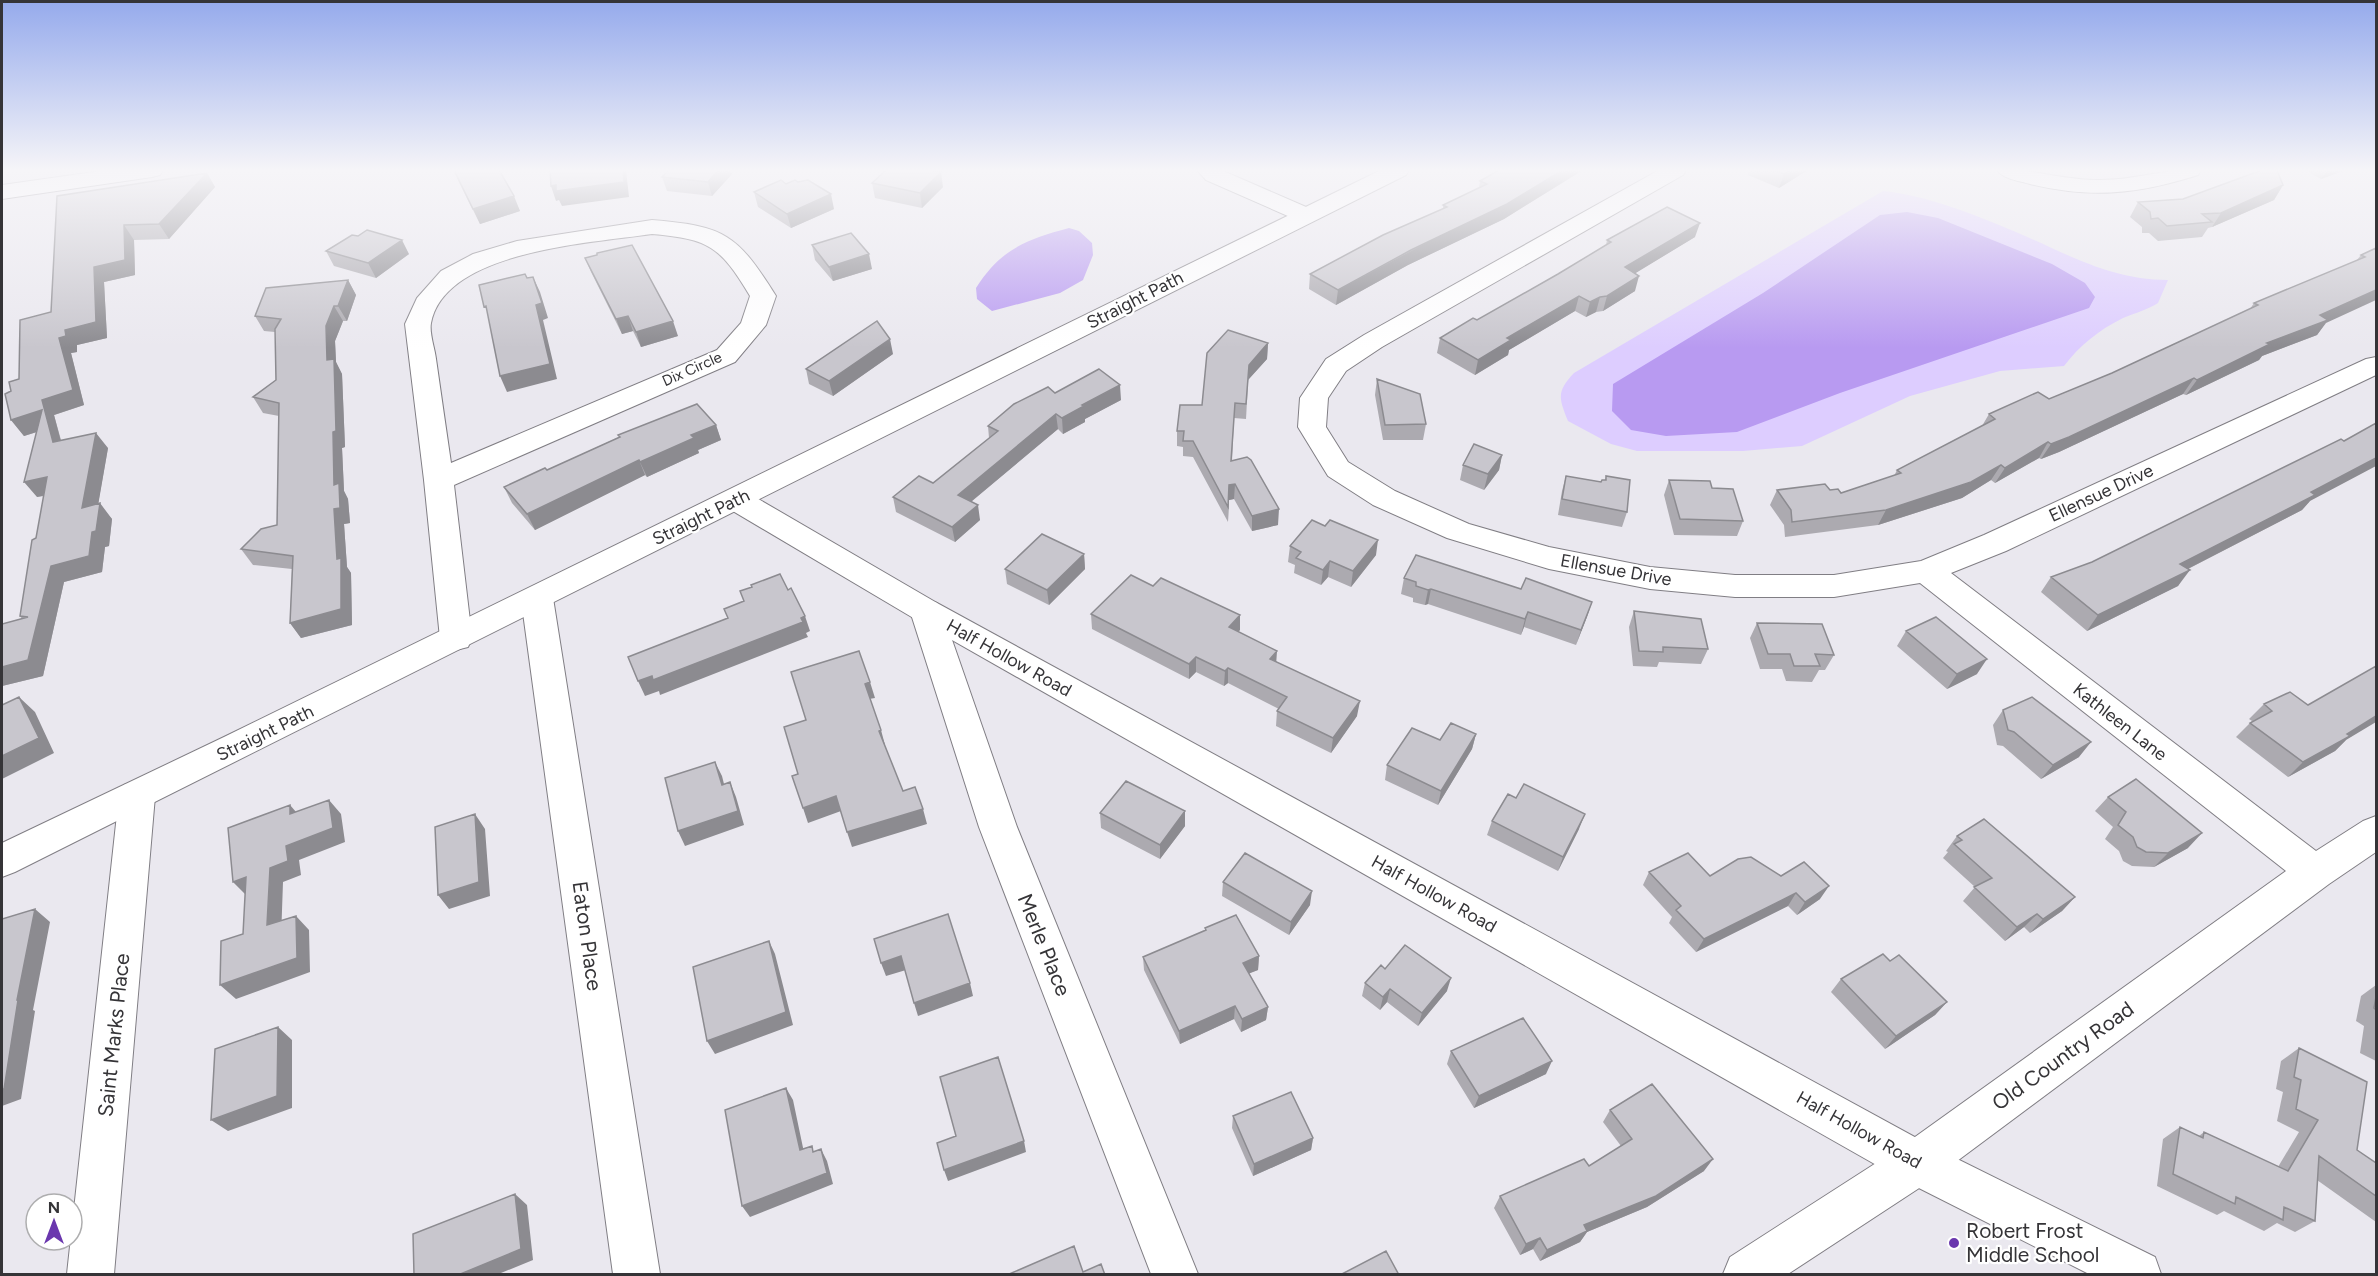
<svg xmlns="http://www.w3.org/2000/svg" width="2378" height="1276" font-family="Figtree,sans-serif">
<style>
.green{fill:#ddcdff}
.water{fill:#b89af1}
.lines{fill:none;stroke-linecap:round;stroke-linejoin:round}
.minor-casing{stroke:#807e84;stroke-width:2}
.tertiary-casing{stroke:#807e84;stroke-width:2}
.secondary-casing{stroke:#807e84;stroke-width:2}
.minor{fill:#fff;fill-rule:evenodd}
.tertiary{fill:#fff;fill-rule:evenodd}
.secondary{fill:#fff;fill-rule:evenodd}
.wall{fill:#acaab0}
.shaded-wall{fill:#8c8b90}
.building{fill:#c8c6cd;stroke:#8c8b90;stroke-width:1.5}
.poi-dot{fill:#6a37ae;stroke:#fff;stroke-width:2}
.labels{text-anchor:middle;stroke-width:4.5;stroke-linejoin:round;paint-order:stroke}
.far-street-label{font-size:15px;fill:#353437;stroke:#fff}
.street-label{font-size:18px;fill:#353437;stroke:#fff}
.near-street-label{font-size:21px;fill:#353437;stroke:#fff}
.near-poi-label{font-size:21px;fill:#353437;stroke:#fff;text-anchor:start}
</style>
<rect width="100%" height="100%" fill="#eae8ef"/>
<!-- green -->
<path class="green" d="M1883,191C1929,196 1973,214 2016,232C2068,254 2110,280 2168,280L2158,303C2147,310 2135,313 2123,318C2099,330 2080,345 2064,366L2000,371L1910,396L1802,446L1743,451H1637L1611,444L1568,421C1559,398 1556,392 1574,373Z"/>
<!-- water -->
<path class="water" d="M1907,212L1938,218L2052,264L2085,283L2095,297L2089,308L1840,393L1737,432L1666,436L1631,430L1612,411L1613,384L1763,293L1880,215Z
M1069,228L1079,231L1092,243L1093,255L1083,280L1060,293L992,311L977,299L976,288C1001,249 1025,240 1069,228Z"/>
<g class="lines">
<!-- minor casing -->
<g class="minor-casing">
<path id="minor" d="M108,170H163L160,175L152,177L2,199V185Z
M1197,170H1221L1313,210L1317,215L1313,220L1305,222L1297,220L1206,180Z
M1659,170H1686L1683,175L1382,347L1346,371L1328,398L1326,427L1348,462L1395,491L1469,524L1549,547L1650,567L1735,575H1834L1921,561L1984,535L2366,359L2376,357V375L2006,551L1951,573L2316,851L2363,821L2376,816V852L2329,884L1933,1179L1788,1274H1723L1730,1257L1901,1147L2286,871L1920,583L1834,597H1735L1650,589L1549,569L1447,538L1373,505L1328,476L1298,427L1300,398L1326,359L1364,335Z
M1997,170C2032,168 2066,181 2101,180C2136,180 2167,168 2201,170L2198,175C2138,194 2092,199 2030,184C2020,181 2003,179 1997,170Z
M652,220C725,226 737,234 776,296L766,325L735,362L454,485L472,638L468,647L456,650L444,647L440,638L424,480L405,324L417,298L441,271L473,254L517,241ZM652,234C709,239 720,246 750,296L741,323L717,350L451,463C446,429 441,394 436,359C435,349 429,333 431,323C445,250 593,243 652,234Z
M537,586L548,590L553,598L660,1274H613L521,598L526,590Z
M926,599L937,603L942,611L1017,827L1198,1274H1151L979,827L910,611L915,603Z
M137,781L150,785L155,796L114,1274H67L119,796L124,785Z"/>
</g>
<!-- tertiary casing -->
<g class="tertiary-casing">
<path id="tertiary" d="M737,490L748,493L937,603L1933,1147L2155,1257L2161,1274H2089L1901,1179L915,619L726,507L722,500L726,493Z"/>
</g>
<!-- secondary casing -->
<g class="secondary-casing">
<path id="secondary" d="M1381,170H1409L1406,175L15,872L2,877V843L224,737Z"/>
</g>
<!-- minor -->
<use href="#minor" class="minor"/>
<!-- tertiary -->
<use href="#tertiary" class="tertiary"/>
<!-- secondary -->
<use href="#secondary" class="secondary"/>
</g>
<!-- wall -->
<path class="wall" d="M453,170H499L520,211L480,224Z
M669,170H731L732,174L712,196L667,191L662,177Z
M1499,170H1583L1504,219L1408,265L1336,305L1309,289L1310,274L1443,209V205L1479,188L1480,181Z
M1750,170H1808L1779,188L1748,175Z
M2305,170H2346L2321,179Z
M207,173L215,187L169,239L134,240L135,275L104,282L107,338L77,345V352L71,353L84,405L54,415L61,440L108,448L98,504L112,519L109,546L105,547L102,572L64,582L43,676L2,686V624L22,619L20,616L36,538L44,496L37,497V432L24,436L11,420V391L19,379L51,312L57,196Z
M872,183L943,187L922,208L875,198Z
M2283,185L2274,200L2212,227L2208,228L2202,237L2158,241L2149,233H2142V227L2130,217L2138,202L2183,199Z
M754,192L834,209L791,228L758,207Z
M1695,237L1635,273V291L1603,311L1596,312L1586,317L1575,311L1509,350L1508,355L1475,375L1437,353L1440,338L1477,320L1558,274L1606,245L1607,240Z
M812,245L872,269L833,281L815,260Z
M2376,248L2317,335L2262,356L2259,360L2186,395L2183,394L2059,452L2041,459L2039,458L1995,483L1991,480L1962,498L1878,525L1785,537L1784,525L1770,505L1777,490H1830L1841,493L1894,476L1897,470L1982,426L1989,414L2049,399L2112,373L2250,309L2254,303L2356,261L2361,255Z
M326,251L409,254L376,278L334,266Z
M585,258L678,336L641,347L633,331L622,334L591,272Z
M348,280L356,295L347,321H343L335,341L336,362L342,374L345,447L342,448L344,491L348,499L350,523L344,524L347,567L351,573L352,625L301,638L290,623L292,569L253,565L241,549L277,525L279,416L263,413L253,397L276,380L275,332L264,331L255,316Z
M1268,343L1267,359L1248,380L1246,419L1234,418L1232,461L1278,525L1252,531L1234,499L1229,500L1228,522L1193,457L1183,456V447L1177,446V431L1202,405Z
M893,354L833,396L809,384L806,369Z
M1377,379L1426,424L1423,440H1383L1375,395Z
M1055,393L1121,400L1085,419V422L1063,434L1058,429L971,502L980,520L955,542L896,512L893,497L933,483L989,438L988,426Z
M716,425L721,440L698,450L699,453L647,477L645,475L535,530L512,503L504,487L547,470L619,437L618,435Z
M1502,455L1499,470L1484,490L1460,480L1463,465Z
M1566,476L1601,482L1605,480L1606,476L1627,512L1622,527L1558,515L1562,491Z
M1669,480L1712,488L1743,521L1737,536L1674,535L1664,495Z
M2310,501L2302,510L2188,569L2178,586L2087,631L2041,592L2051,577Z
M1290,546L1376,555L1351,587L1328,577L1321,585L1294,573L1295,565L1288,562Z
M1084,554L1085,569L1049,605L1007,584L1005,569Z
M1404,578L1521,589L1592,602L1576,645L1524,627L1521,635L1428,604L1425,605L1413,602V598L1401,594Z
M1634,611L1708,649L1701,664L1659,662L1657,667L1633,666L1629,627Z
M1091,614L1240,630L1238,631L1277,662L1357,716L1331,753L1276,726L1277,711L1279,709L1228,683L1224,686L1196,672L1189,679L1092,629Z
M1757,623L1834,655L1825,670H1819L1812,682L1786,681L1782,669H1760L1750,638Z
M1906,631L1977,674L1947,689L1897,646Z
M2264,704L2346,740L2335,751L2288,777L2236,737L2252,721L2249,719Z
M2003,710L2079,757L2041,779L2003,746L1997,745L1993,725Z
M1476,734L1472,749L1438,805L1385,780L1387,765L1440,740Z
M2108,797L2188,848L2154,867L2132,866L2123,861L2119,851L2105,839L2113,827L2095,811Z
M1100,813L1185,826L1160,859L1101,828Z
M1492,821L1579,829L1558,871L1487,835Z
M1957,836L2075,897L2062,911L2030,933L2024,927L2005,941L1963,901L1975,887L1943,858L1948,852L1946,851Z
M1649,872L1710,876H1781L1820,899L1797,915L1788,906L1696,952L1669,923L1672,917L1643,885Z
M1223,882L1310,905L1289,935L1222,896Z
M1205,928L1259,956L1258,970L1249,973L1268,1007L1266,1020L1241,1032L1234,1019L1180,1044L1144,970L1143,957L1205,931Z
M1890,961L1947,1002L1935,1015L1885,1049L1831,992L1841,979Z
M1385,969L1447,991L1418,1026L1387,1002L1380,1010L1362,996L1365,983Z
M2376,985V1061L2360,1053L2364,1026L2356,1021L2361,996Z
M2299,1048L2357,1150L2376,1163V1222L2317,1180L2315,1221L2295,1232L2277,1223L2264,1231L2224,1211L2217,1215L2157,1186L2163,1139L2180,1127L2199,1136L2204,1132L2278,1167L2299,1132L2277,1121L2283,1092L2276,1089L2281,1061Z
M1451,1051L1546,1074L1474,1108L1447,1064Z
M1610,1110L1704,1171L1647,1207L1587,1232L1580,1242L1540,1261L1533,1249L1520,1255L1494,1208L1500,1196L1589,1166L1621,1146L1603,1122Z
M1233,1116L1313,1138L1311,1150L1253,1176L1232,1128Z"/>
<!-- shaded-wall -->
<path class="shaded-wall" d="M623,170H626L629,197L562,206L559,200L556,201L551,186Z
M718,170H731L732,174L712,196L708,182Z
M1563,170H1583L1504,219L1408,265L1336,305L1338,290Z
M1790,170H1808L1779,188L1784,174Z
M2328,170H2346L2321,179Z
M941,172L943,187L922,208L920,193Z
M207,173L215,187L169,239L159,224Z
M2283,185L2274,200L2212,227L2221,213Z
M831,194L834,209L791,228L787,214Z
M514,196L520,211L480,224L473,209Z
M1700,223L1695,237L1621,282L1625,267Z
M124,225L134,240L135,275L104,282L107,338L77,345V352L71,353L84,405L54,415L65,457L53,442L49,428L24,436L11,420L42,400L59,338L94,267Z
M402,240L409,254L376,278L368,263Z
M869,254L872,269L833,281L829,267Z
M1639,276L1635,291L1603,311L1607,296Z
M533,277L540,292L548,318L543,320L557,379L507,392L500,376L536,305Z
M348,280L356,295L347,321L338,306Z
M2376,290V300L2326,323L2317,335L2262,356L2259,360L2186,395L2197,380L2320,315Z
M1579,296L1575,311L1509,350L1508,355L1475,375L1478,360L1507,338Z
M1600,297L1596,312L1586,317L1590,302Z
M334,306L343,321L335,341L336,362L342,374L345,447L342,448L344,491L348,499L350,523L344,524L347,567L351,573L352,625L301,638L290,623L337,559L334,509L333,432L327,360L326,326Z
M628,316L633,331L622,334L616,319Z
M673,321L678,336L641,347L636,332Z
M890,339L893,354L833,396L829,381Z
M1268,343L1267,359L1248,380L1246,419L1249,365Z
M2194,378L2183,394L2059,452L2041,459L2051,444Z
M1120,385L1121,400L1085,419V422L1063,434L1062,418L1082,405Z
M1056,414L1058,429L961,510L958,495Z
M716,425L721,440L698,450L699,453L647,477L640,462L691,435Z
M96,433L108,448L95,523L82,508Z
M2048,442L2039,458L1995,483L2005,468Z
M1502,455L1499,470L1484,490L1488,474Z
M2376,458V466L2310,501L2302,510L2168,579L2180,564L2311,492Z
M639,460L645,475L535,530L527,514Z
M2001,465L1991,480L1962,498L1878,525L1886,510Z
M47,477L60,492L37,497L24,482Z
M1235,484L1234,499L1229,500L1228,522L1229,485Z
M100,503L112,519L109,546L105,547L102,572L64,582L43,676L2,686V667L28,660L51,566L92,532Z
M978,505L980,520L955,542L952,527Z
M1279,509L1278,525L1252,531V516Z
M1378,540L1376,555L1351,587L1353,571Z
M1084,554L1085,569L1049,605L1047,590Z
M1330,561L1328,577L1321,585L1323,570Z
M2190,570L2178,586L2087,631L2098,615Z
M1431,589L1428,604L1425,605L1428,590Z
M1592,602L1587,617L1576,645L1581,630Z
M1528,612L1524,627L1521,635L1525,619Z
M1240,615V630L1229,642V627Z
M805,616L810,631L806,633L808,637L660,695L659,691L645,696L638,681Z
M1277,651L1276,666L1270,659Z
M1196,657V672L1189,679V664Z
M1987,659L1977,674L1947,689L1957,674Z
M1228,668V683L1224,686L1225,671Z
M870,682L875,698L869,699L865,684Z
M19,697L35,712L54,753L2,779V756Z
M1360,701L1357,716L1331,753L1333,738Z
M2376,716V722L2346,740L2335,751L2288,777L2303,762L2347,734Z
M881,730L885,745H883L879,731Z
M1476,734L1472,749L1438,805L1441,791Z
M2091,742L2079,757L2041,779L2053,765Z
M715,762L722,776L728,800L722,785Z
M730,782L736,797L744,825L685,846L678,831Z
M836,796L841,811L808,823L803,808Z
M329,800L341,814L345,842L299,860L301,875L283,882L281,939L267,925L270,868L286,846Z
M290,805L303,820L290,814Z
M923,809L927,824L852,847L847,832Z
M1185,811V826L1160,859V845Z
M475,814L485,829L490,896L449,909L438,895Z
M1585,814L1579,829L1558,871L1563,857Z
M2202,833L2188,848L2154,867L2168,853Z
M246,877L247,896L233,882Z
M1829,886L1820,899L1797,915L1805,902Z
M1312,891L1310,905L1289,935L1291,922Z
M1796,893L1788,906L1696,952L1704,939Z
M2075,897L2062,911L2030,933L2043,919Z
M35,909L50,922L33,1010L35,1011L21,1099L2,1106V1089L17,1000Z
M2037,914L2024,927L2005,941L2017,927Z
M296,916L309,930L310,972L236,999L220,985Z
M769,941L775,954L793,1025L715,1054L707,1041Z
M901,956L906,970L886,976L881,963Z
M1259,956L1258,970L1243,976V963Z
M1451,978L1447,991L1418,1026L1422,1013Z
M970,983L973,996L918,1016L914,1003Z
M1390,989L1387,1002L1380,1010L1383,997Z
M1947,1002L1935,1015L1885,1049L1896,1036Z
M1235,1006L1234,1019L1180,1044L1179,1031Z
M1268,1007L1266,1020L1241,1032L1242,1019Z
M278,1027L292,1040V1108L228,1131L211,1120Z
M1552,1061L1546,1074L1474,1108L1479,1096Z
M786,1088L793,1100L806,1162L800,1150Z
M1313,1138L1311,1150L1253,1176L1254,1164Z
M1024,1141L1026,1152L948,1181L944,1170Z
M821,1149L827,1161L833,1184L750,1217L742,1206Z
M1713,1159L1704,1171L1647,1207L1587,1232L1580,1242L1540,1261L1547,1250L1584,1225Z
M515,1194L527,1205L533,1260L496,1275H458Z
M1540,1238L1533,1249L1520,1255L1526,1244Z"/>
<!-- building -->
<path class="building" d="M454,170H499L514,196L473,209Z
M550,170H623L624,182L556,191V185L551,186Z
M669,170H718L708,182L662,177Z
M886,170H928L941,172L920,193L872,183Z
M1499,170H1563L1507,204L1411,250L1338,290L1310,274L1383,235L1447,207L1443,205L1487,184L1480,181Z
M1775,170H1790L1784,174Z
M2262,170H2277L2283,185L2221,213L2202,214L2212,222L2167,226L2158,218L2151,219L2150,212L2138,202L2183,199Z
M207,173L159,224L124,225L125,260L94,267L96,322L65,330L66,336L59,338L73,390L42,400L53,442L96,433L82,508L100,503L96,531L92,532L89,556L51,566L28,660L2,667V624L28,617L20,616L32,540L36,538L47,477L24,482L42,410L11,420L5,394L11,391L9,382L19,379L20,320L51,312L57,196Z
M781,180L786,184L795,180L798,182L808,180L831,194L787,214L754,192Z
M1667,207L1700,223L1625,267L1639,276L1607,296L1600,297L1590,302L1579,296L1507,338L1511,340L1478,360L1440,338L1473,318L1477,320L1558,274L1611,242L1607,240Z
M367,230L402,240L368,263L326,251L352,235L358,236Z
M851,233L869,254L829,267L812,245Z
M632,245L673,321L636,332L628,316L616,319L585,258L597,255V253Z
M2376,248V290L2320,315L2328,320L2267,343L2270,344L2197,380L2194,378L2069,437L2051,444L2048,442L2005,468L2001,465L1971,482L1886,510L1792,522L1791,510L1777,490L1825,484L1830,490L1838,489L1841,493L1901,473L1897,470L1995,419L1989,414L2038,392L2049,399L2112,373L2258,305L2254,303L2365,257L2361,255Z
M525,274L527,278L533,277L542,303L536,305L550,364L500,376L486,306L484,307L479,285Z
M348,280L338,306H334L326,326L327,360L334,359L336,431L333,432L334,485L339,483L340,508L334,509L337,559L341,558V609L290,623L293,556L241,549L261,529L277,525L279,403L253,397L276,380L275,329L281,319L255,316L266,288Z
M877,321L890,339L829,381L806,369Z
M1228,330L1268,343L1249,365L1246,404L1235,403L1231,461L1247,457L1251,460L1279,509L1252,516L1235,484L1229,485L1228,507L1193,441H1183L1184,431H1177L1180,405H1202L1207,353Z
M1099,369L1120,385L1082,405L1084,406L1062,418L1056,414L958,495L978,505L952,527L893,497L919,476L933,483L998,431L988,426L1014,404L1048,387L1055,393Z
M1377,379L1420,394L1426,424L1385,425Z
M697,404L716,425L691,435L694,438L640,462L639,460L527,514L504,487L545,468L547,470L620,437L618,435Z
M2376,423V458L2311,492L2315,495L2180,564L2190,570L2098,615L2051,577L2092,562L2341,439L2344,441Z
M1474,444L1502,455L1488,474L1463,465Z
M1566,476L1601,482L1602,480H1606V476L1630,480L1627,512L1562,499Z
M1669,480L1710,481L1712,488L1733,489L1743,521L1680,519Z
M1312,520L1325,526L1330,520L1378,540L1353,571L1330,561L1323,570L1296,558L1301,552L1290,546Z
M1042,534L1084,554L1047,590L1005,569Z
M1416,555L1521,589L1526,578L1592,602L1581,630L1528,612L1525,619L1431,589L1428,590L1416,586V582L1404,578Z
M780,574L788,590L791,588L805,616L801,618L803,622L653,680L652,676L638,681L628,657L728,618L724,609L744,601L740,591L752,587L751,585Z
M1131,575L1153,586L1161,578L1240,615L1229,627L1277,651L1270,659L1360,701L1333,738L1277,711L1287,697L1228,668L1225,671L1196,657L1189,664L1091,614Z
M1634,611L1701,619L1708,649L1663,647V652L1639,651Z
M1936,617L1987,659L1957,674L1906,631Z
M1757,623L1822,624L1834,655L1815,654L1820,666H1794L1790,654H1768Z
M859,651L870,682L865,684L881,730L879,731L903,791L915,787L923,809L847,832L836,796L803,808L792,776L798,774L784,727L806,720L791,672Z
M2376,666V716L2347,734L2350,736L2303,762L2250,723L2272,711L2264,704L2290,692L2308,705Z
M19,697L39,738L2,756V705Z
M2032,697L2091,742L2053,765L2014,732L2008,730L2003,710Z
M1451,723L1476,734L1441,791L1387,765L1412,728L1440,740Z
M715,762L722,785L730,782L738,811L678,831L665,778Z
M2136,779L2202,833L2168,853L2146,852L2137,847L2133,837L2118,825L2126,812L2108,797Z
M1126,781L1185,811L1160,845L1100,813Z
M1524,784L1585,814L1563,857L1492,821L1508,794L1516,798Z
M329,800L333,828L286,846L288,861L270,868L267,925L296,916L297,958L220,985L221,941L243,934L246,877L233,882L228,828L290,805V814Z
M475,814L479,882L438,895L435,827Z
M1984,819L2075,897L2043,919L2037,914L2017,927L1974,887L1992,878L1954,844L1962,840L1957,836Z
M1245,853L1312,891L1291,922L1223,882Z
M1688,853L1710,876L1738,859L1751,857L1781,876L1804,862L1829,886L1805,902L1796,893L1704,939L1676,910L1681,906L1649,872Z
M35,909L17,1000H18L4,1089H2V919Z
M948,914L970,983L914,1003L901,956L881,963L874,939Z
M1236,915L1259,956L1243,963L1268,1007L1242,1019L1235,1006L1179,1031L1143,957L1206,930L1205,928Z
M769,941L786,1012L707,1041L693,967Z
M1405,945L1451,978L1422,1013L1390,989L1383,997L1365,983L1381,965L1385,969Z
M1883,954L1890,961L1899,955L1947,1002L1896,1036L1841,979Z
M2376,997V1010L2374,1008Z
M1523,1018L1552,1061L1479,1096L1451,1051Z
M278,1027L277,1096L211,1120L215,1049Z
M2299,1048L2367,1082L2357,1150L2376,1163V1196L2319,1156L2315,1221L2284,1207L2283,1220L2236,1197L2235,1204L2173,1174L2180,1127L2203,1138L2204,1132L2288,1171L2318,1120L2296,1109L2301,1080L2294,1077Z
M998,1057L1024,1141L944,1170L937,1143L956,1136L940,1077Z
M1652,1084L1713,1159L1656,1196L1584,1225L1587,1231L1547,1250L1540,1238L1526,1244L1500,1196L1584,1159L1589,1166L1632,1139L1610,1110Z
M786,1088L800,1150L812,1146L813,1152L821,1149L827,1173L742,1206L725,1110Z
M1291,1092L1313,1138L1254,1164L1233,1116Z
M515,1194L521,1249L458,1275H414L413,1234Z
M1074,1246L1083,1272L1101,1264L1105,1275H1007Z
M1386,1251L1399,1275H1340Z"/>
<!-- sky -->
<linearGradient id="sky" x2="0" y2="1"><stop stop-color="#95aaec"/><stop offset="0.49" stop-color="#f6f5f8"/><stop offset="1" stop-color="#f6f5f8" stop-opacity="0"/></linearGradient>
<rect width="2378" height="348" fill="url(#sky)"/>
<!-- markers -->
<circle class="poi-dot" cx="1954" cy="1243" r="6"/>
<g class="labels">
<!-- far-street labels -->
<g class="far-street-label">
<text transform="translate(692 369) rotate(-24)" y="5">Dix Circle</text>
</g>
<!-- street labels -->
<g class="street-label">
<text transform="translate(1135 300) rotate(-27)" y="6">Straight Path</text>
<text transform="translate(2101 493) rotate(-25)" y="6">Ellensue Drive</text>
<text transform="translate(701 517) rotate(-26)" y="6">Straight Path</text>
<text transform="translate(1616 570) rotate(10)" y="6">Ellensue Drive</text>
<text transform="translate(1009 658) rotate(29)" y="6">Half Hollow Road</text>
<text transform="translate(2120 722) rotate(38)" y="6">Kathleen Lane</text>
<text transform="translate(265 733) rotate(-26)" y="6">Straight Path</text>
<text transform="translate(1434 894) rotate(29)" y="6">Half Hollow Road</text>
<text transform="translate(1859 1130) rotate(29)" y="6">Half Hollow Road</text>
</g>
<!-- near-street labels -->
<g class="near-street-label">
<text transform="translate(587 936) rotate(82)" y="7">Eaton Place</text>
<text transform="translate(1044 945) rotate(68)" y="7">Merle Place</text>
<text transform="translate(114 1035) rotate(-84)" y="7">Saint Marks Place</text>
<text transform="translate(2063 1056) rotate(-36)" y="7">Old Country Road</text>
</g>
<!-- near-poi labels -->
<g class="near-poi-label">
<text x="1966" y="1238">Robert Frost<tspan x="1966" dy="24">Middle School</tspan></text>
</g>
</g>
<!-- border -->
<rect width="2378" height="1276" fill="none" stroke="#353437" stroke-width="6"/>
<!-- north arrow -->
<g transform="translate(54 1222)"><circle r="28" fill="#ffffff" stroke="#aeaeaf" stroke-width="1.5"/>
<path d="M0-4.5L10 22L0 15L-10 22Z" fill="#6a37ae"/>
<text y="-9" font-size="16" font-weight="bold" text-anchor="middle" fill="#353437">N</text>
</g>
</svg>
